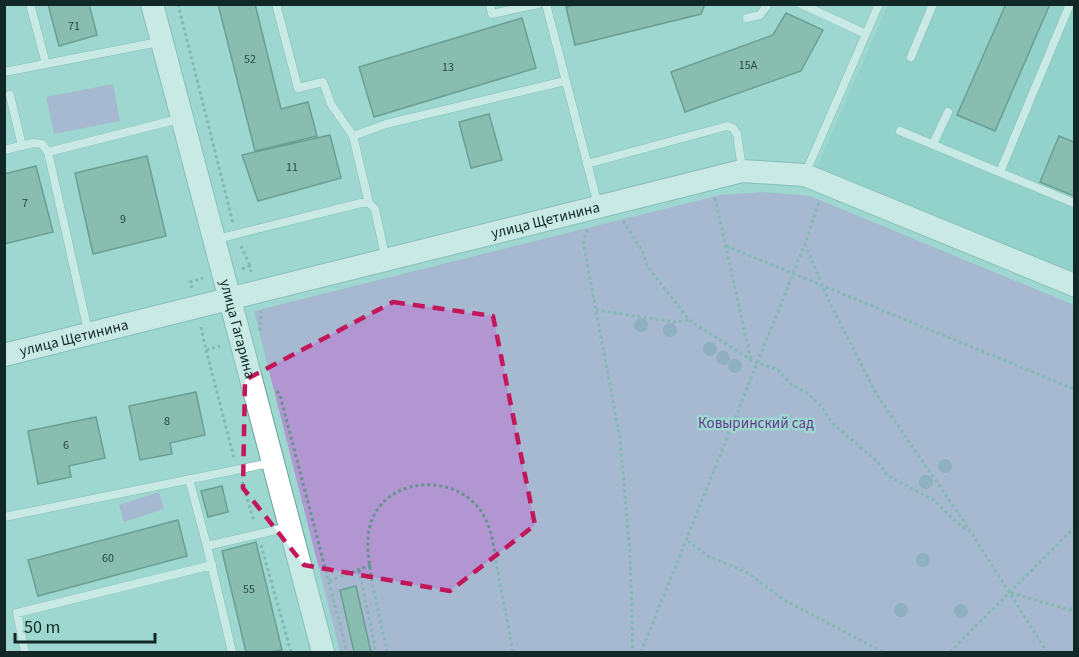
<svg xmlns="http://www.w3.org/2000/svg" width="1079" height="657" font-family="'Source Sans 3',sans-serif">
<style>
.built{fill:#88ccc3}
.green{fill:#b196d1}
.building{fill:#6f9e8a;stroke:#2e5c49;stroke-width:1.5}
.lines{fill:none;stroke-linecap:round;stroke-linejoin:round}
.lane-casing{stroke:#6ba39c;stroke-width:9}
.secondary-casing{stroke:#6ba39c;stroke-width:24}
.path{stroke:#67948e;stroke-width:3;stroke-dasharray:3 3;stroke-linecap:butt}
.lane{stroke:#fff;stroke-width:8}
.secondary{stroke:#fff;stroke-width:22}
.tree{fill:#7e80ab}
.marked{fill:none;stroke:#c2185b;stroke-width:4.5;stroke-dasharray:12 8;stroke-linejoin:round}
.labels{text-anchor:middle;stroke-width:5;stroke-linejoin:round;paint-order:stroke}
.number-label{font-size:12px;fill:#28463f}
.street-label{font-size:15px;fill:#112826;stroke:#9dd7cf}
.park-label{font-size:15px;fill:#65398d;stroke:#9dd7cf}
</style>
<rect width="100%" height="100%" fill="#9dd7cf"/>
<!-- built -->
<path class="built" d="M888,5H1074V273L817,167Z"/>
<!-- green -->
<path class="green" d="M113,84L120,121L54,134L46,97Z
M763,192L810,196L1074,305V652H340L254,311L720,195Z
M159,492L164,509L124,522L119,505Z"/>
<!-- building -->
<path class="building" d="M48,4H89L97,35L59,46Z
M218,4H255L281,109L308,102L317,136L255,151Z
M577,4H705L701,14L575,45L566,7Z
M1006,4H1050L995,131L957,115Z
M786,13L823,30L801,71L685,112L671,72L773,35Z
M522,18L536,68L374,117L359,67Z
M489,114L502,160L471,168L459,122Z
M330,135L341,178L258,201L242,155Z
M1059,136L1074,142V196L1040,182Z
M147,156L166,236L93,254L75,173Z
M36,166L53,232L4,244V174Z
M196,392L205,435L170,443L172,454L140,460L129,406Z
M96,417L105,458L69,466L71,477L38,484L28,431Z
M222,486L228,512L208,517L201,491Z
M178,520L187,556L38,596L28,560Z
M256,542L282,650L270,652H246L222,551Z
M356,586L371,652H354L340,590Z"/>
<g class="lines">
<!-- lane casing -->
<g class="lane-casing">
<path id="lane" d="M30,4L46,64
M276,4L298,88L323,82L331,104L353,136L369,203
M490,4L492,14L538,4
M546,4L598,205
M801,4L866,34
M747,18L760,15L768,4
M911,57L933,4
M4,72L159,42
M10,95L22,146
M900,131L1074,203
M353,136L386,124L565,81
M933,144L948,112
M4,150L33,143L42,144L48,152
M587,164L727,126L733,128L737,134L742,169
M1000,172L1070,4
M805,174L879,4
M217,239L361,203H369L375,209L385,256
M88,331L48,152L179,119
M189,479L207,546
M4,517L270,463
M25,652L17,613L212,565
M232,652L207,546L289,527"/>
</g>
<!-- secondary casing -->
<g class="secondary-casing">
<g id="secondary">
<path id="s1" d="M152,4L323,652"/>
<path id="s2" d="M4,355L742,171L805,175L1074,285"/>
</g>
</g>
<!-- path -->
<path class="path" d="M178,4L233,223
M715,198L751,360
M623,221L643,252L647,266L689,320L751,360L778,370L792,385L807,393L821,406L833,424L877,461L888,476L935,501L956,522L971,532
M588,230L583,241L620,439L630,554L633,652
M805,244L829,301L877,395L971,532L1047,652
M241,246L250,266
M726,246L1074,389
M242,269L250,266L251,272
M192,288L190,282L203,278
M596,310L675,322L689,320
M201,327L206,350L220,346
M260,331L261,311
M206,350L234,458
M277,391L280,395L347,652
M242,482L254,521
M688,541L708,556L748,573L784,600L883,652
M261,545L291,652
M359,570L376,652
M329,581L371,565
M1011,593L1074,611
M387,652C382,623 363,558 369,530C380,474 461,470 485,518C493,533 494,551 497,567C502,595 508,624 513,652
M641,652L805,244L819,202
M950,652L1074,528"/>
<!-- lane -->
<use href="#lane" class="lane"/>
<!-- secondary -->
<use href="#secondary" class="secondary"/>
</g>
<!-- trees -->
<g class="tree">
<circle cx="641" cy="325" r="7"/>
<circle cx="670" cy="330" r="7"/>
<circle cx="710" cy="349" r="7"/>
<circle cx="723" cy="358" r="7"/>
<circle cx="735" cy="366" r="7"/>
<circle cx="945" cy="466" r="7"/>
<circle cx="926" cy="482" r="7"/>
<circle cx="923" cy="560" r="7"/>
<circle cx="901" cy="610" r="7"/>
<circle cx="961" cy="611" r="7"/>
</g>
<!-- marked area -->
<path d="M0 0H1079V657H0ZM393,302L493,316L535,525L450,591L304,565L243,488L245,380Z" fill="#9dd7cf" fill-opacity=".55" fill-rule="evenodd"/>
<path class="marked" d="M393,302L493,316L535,525L450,591L304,565L243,488L245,380Z"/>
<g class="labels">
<!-- number labels -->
<g class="number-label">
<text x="74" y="30">71</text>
<text x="250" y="63">52</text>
<text x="748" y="69">15А</text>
<text x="448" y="71">13</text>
<text x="292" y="171">11</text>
<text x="25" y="207">7</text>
<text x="123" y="223">9</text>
<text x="167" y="425">8</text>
<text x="66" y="449">6</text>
<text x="108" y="562">60</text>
<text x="249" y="593">55</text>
</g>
<!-- street labels -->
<g class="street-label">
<text dy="5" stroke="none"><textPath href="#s2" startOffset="558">улица Щетинина</textPath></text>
<text dy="5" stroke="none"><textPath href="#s1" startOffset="336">улица Гагарина</textPath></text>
<text dy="5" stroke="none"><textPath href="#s2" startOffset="72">улица Щетинина</textPath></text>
</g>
<!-- park labels -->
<g class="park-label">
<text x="756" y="428">Ковыринский сад</text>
</g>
</g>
<!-- border -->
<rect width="1079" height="657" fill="none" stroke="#112826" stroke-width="12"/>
<!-- scale -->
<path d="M15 633v9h140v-9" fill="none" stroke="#112826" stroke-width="3"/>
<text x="24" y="633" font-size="18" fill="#112826" stroke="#9dd7cf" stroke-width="4.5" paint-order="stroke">50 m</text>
</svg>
